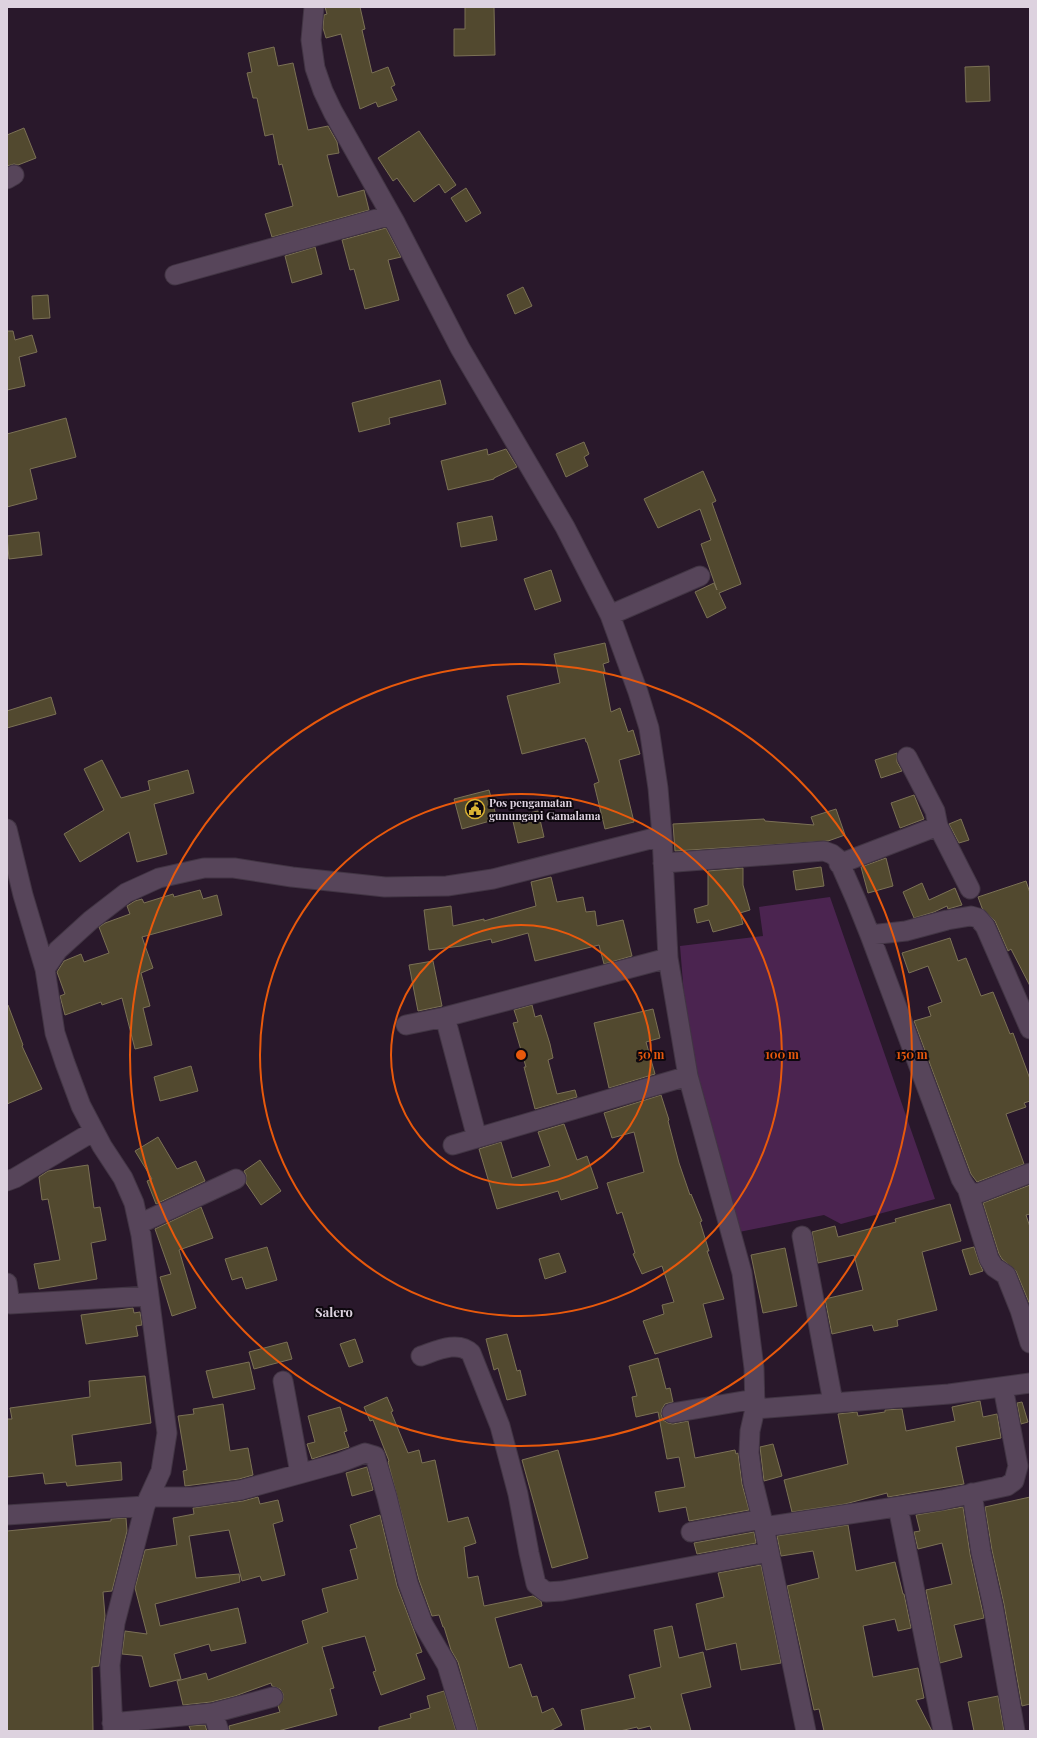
<svg xmlns="http://www.w3.org/2000/svg" width="1037" height="1738" font-family="'Playfair Display',serif">
<style>
.green{fill:#4b2450}
.building{fill:#52492f;stroke:#7b7155}
.lines{fill:none;stroke-linecap:round;stroke-linejoin:round}
.minor-casing{stroke:#423544;stroke-width:21}
.minor{stroke:#57455a;stroke-width:19}
.ring{fill:none;stroke:#e8590c;stroke-width:2}
.labels{text-anchor:middle;stroke-width:4;stroke-linejoin:round;paint-order:stroke}
.poi-label{font-size:11px;font-weight:bold;fill:#ddd2df;stroke:#0d070e;text-anchor:start}
.quarter-label{font-size:13px;font-weight:bold;fill:#ddd2df;stroke:#0d070e}
.centre{fill:#e8590c;stroke:#0d070e;stroke-width:2}
.ring-label{font-size:12px;text-anchor:middle;font-weight:bold;fill:#e8590c;stroke:#0d070e;stroke-width:4;stroke-linejoin:round;paint-order:stroke}
</style>
<rect width="100%" height="100%" fill="#29182b"/>
<!-- green -->
<path class="green" d="M830,897L935,1199L841,1224L824,1215L729,1234L687,1032L680,946L763,936L759,907Z"/>
<!-- building -->
<path class="building" d="M325,7H360L365,29L362,30L372,73L388,67L395,85L391,87L397,100L378,107L376,102L360,109L341,34L326,38L323,28L324,15L327,14Z
M465,7H494L495,55L454,56V29H465Z
M274,47L278,66L293,63L308,130L328,126L337,142L339,153L327,155L338,197L364,190L369,210L272,237L265,214L293,206L282,164L279,165L273,134L265,136L257,98H253L247,73L252,72L248,53Z
M989,66L990,101L966,102L965,67Z
M24,128L36,158L18,165L14,164L7,166V135Z
M419,131L456,185L445,193L439,184L414,202L397,178L393,181L378,158Z
M466,188L481,213L466,222L451,198Z
M386,228L401,257L388,260L399,300L365,309L354,269L350,270L342,240Z
M315,247L322,274L292,283L285,256Z
M523,287L532,306L515,314L507,295Z
M48,295L50,318L33,319L32,296Z
M7,331H13L15,340L32,335L37,352L19,357L25,386L7,390Z
M440,380L446,404L389,418L390,424L359,432L352,403Z
M66,418L76,457L30,469L37,499L7,507V434Z
M584,442L589,454L584,457L588,466L566,477L556,454Z
M487,449L488,455L506,449L517,467L494,478V479L448,490L441,461Z
M703,471L716,501L712,503L741,584L719,593L726,608L707,618L695,592L714,583L717,590L701,544L711,540L700,509L658,528L644,499Z
M492,516L497,540L461,547L457,523Z
M39,532L42,555L9,559L7,536Z
M551,570L561,601L535,610L524,579Z
M605,643L609,662L603,664L605,672H603L611,712L620,708L628,732L633,730L640,754L619,760L634,822L605,829L594,784L599,782L587,742H586L585,738L522,754L507,696L560,683L554,654Z
M51,697L56,714L7,728V711Z
M897,753V762L902,771L881,778L875,760Z
M102,760L121,798L150,790L148,781L188,770L194,793L154,804L167,854L137,862L129,832L80,862L64,834L104,810L84,769Z
M489,790L497,819L462,829L454,799Z
M914,795L924,819L900,828L891,803Z
M836,809L845,835L828,841L675,851L673,824L764,819L765,821L814,825L811,817Z
M538,811L544,837L518,843L512,817Z
M961,819L969,840L959,843L949,824Z
M886,858L893,886L868,893L861,867Z
M821,867L824,886L796,890L793,871Z
M743,868V885L750,910L740,913L743,924L713,932L709,920L697,923L694,909L708,905V871Z
M551,877L557,902L583,897L586,912L595,911L597,926L623,920L632,956L604,964L599,945L535,961L528,933L492,943L491,939L461,946L429,950L424,910L451,906L453,926L484,919V921L536,906L531,882Z
M1026,881L1030,893V986L1011,949L1008,951L995,921L982,908L978,897Z
M922,883L929,900L955,888L962,905L948,909L947,906L934,912L914,918L903,892Z
M200,890L203,899L217,895L222,915L142,937L153,968L141,973L150,1006L143,1008L152,1045L135,1049L122,998L102,1005L101,1002L65,1015L60,996L65,994L57,972L64,961L81,954L84,962L109,953L99,927L105,923L130,914L127,906L135,901L142,899L144,903L173,894L174,897Z
M950,938L958,961L966,958L981,996L993,992L1010,1034L1013,1033L1030,1079V1101L1024,1103L1026,1107L1006,1114L1024,1164L977,1182L971,1174L914,1021L931,1016L928,1007L942,1002L928,966L909,973L902,953Z
M433,961L442,1006L418,1011L409,965Z
M8,1005L23,1045L22,1046L42,1089L7,1104V1006Z
M532,1005L535,1017L541,1015L550,1044L553,1058L548,1060L557,1094L575,1090L577,1097L535,1109L524,1067H526L513,1023L518,1022L514,1010Z
M653,1009L660,1038L646,1042L655,1074L609,1088L594,1023Z
M191,1066L198,1091L160,1101L154,1077Z
M661,1095L669,1120L668,1121L679,1163L690,1195L691,1194L702,1221L700,1222L709,1251H707L724,1299L703,1304L712,1337L655,1354L643,1321L664,1314L662,1305L674,1302L662,1266L642,1274L633,1254L635,1253L622,1212L617,1214L607,1183L644,1172L634,1132L612,1138L604,1113Z
M564,1124L577,1160L587,1156L598,1188L561,1200L558,1191L497,1209L479,1149L501,1142L512,1178L550,1166L538,1132Z
M158,1137L177,1169L196,1161L205,1181L156,1204L147,1181L152,1179L135,1151Z
M260,1160L281,1191L261,1205L246,1183V1175L244,1171Z
M88,1165L94,1208L100,1207L106,1240L91,1243L97,1279L39,1289L34,1264L60,1260L48,1199L42,1200L39,1177L48,1171Z
M1030,1185V1214L1026,1215L1030,1227V1305L1016,1271L1002,1259L999,1254L983,1203Z
M950,1204L961,1241L922,1252L937,1310L897,1320L898,1326L874,1331L872,1325L832,1334L825,1299L863,1290L854,1255L818,1263L812,1232L835,1226L838,1237L896,1222L895,1219Z
M201,1207L213,1238L179,1250L196,1308L172,1316L160,1277L171,1274L155,1229Z
M267,1247L277,1280L246,1289L242,1277L232,1280L225,1259Z
M974,1247L979,1262L983,1271L970,1275L962,1250Z
M785,1248L797,1306L763,1313L751,1255Z
M559,1253L566,1272L545,1279L539,1259Z
M133,1308L134,1313L140,1312L142,1325L136,1326L138,1336L86,1344L81,1315Z
M507,1334L517,1371L520,1370L526,1395L507,1400L498,1368L494,1370L486,1339Z
M355,1339L363,1362L349,1367L340,1344Z
M287,1342L292,1359L254,1369L249,1352Z
M658,1358L666,1389L670,1388L673,1402L665,1404L662,1409L661,1414L663,1420L668,1423L673,1424L688,1421L695,1458L735,1450L736,1454L738,1453L742,1484L749,1510L689,1521L686,1507L659,1512L655,1492L685,1487L679,1457L667,1459L658,1412L636,1417L632,1397L637,1396L629,1366Z
M249,1362L255,1389L213,1398L206,1371Z
M145,1376L151,1423L72,1435L76,1466L121,1462L122,1480L67,1486L66,1482L45,1484L43,1473L7,1477V1419H12L10,1408L90,1397L89,1381Z
M387,1397L393,1411L391,1412L408,1453L419,1450L422,1463L435,1460L448,1522L468,1517L476,1543L464,1547L468,1578L478,1576L484,1606L533,1596L541,1601L542,1606L495,1618L509,1668L521,1664L532,1697L537,1696L542,1713L553,1708L562,1725L550,1731H478L458,1662L451,1650L444,1627H443L439,1615L432,1616L419,1580L388,1462L389,1461L373,1420L370,1421L364,1407Z
M980,1401L983,1417L997,1414L1001,1438L956,1447L964,1484L888,1497L887,1493L845,1504L792,1512L784,1480L848,1464L838,1414L857,1412L858,1416L885,1412V1410L902,1409L906,1431L955,1421L952,1407Z
M1022,1402L1028,1422L1021,1424L1017,1403Z
M223,1404L230,1451L248,1448L253,1475L239,1479L185,1486L183,1471L187,1470L178,1416L194,1414L193,1409Z
M340,1407L347,1431L344,1432L349,1447L312,1459L307,1444L315,1442L308,1416Z
M773,1444L782,1476L764,1481L760,1447Z
M558,1450L588,1558L552,1568L522,1460Z
M367,1467L373,1490L352,1496L346,1473Z
M258,1497L260,1504L278,1500L283,1521L273,1524L285,1575L262,1581L260,1576L242,1581L229,1530L189,1536L196,1578L239,1574L240,1582L155,1604L160,1626L238,1608L246,1643L211,1651L209,1644L174,1654L181,1679L150,1687L142,1656L122,1654L125,1631L147,1634L135,1588L145,1550L177,1545L173,1518L194,1514L193,1508L243,1501Z
M1030,1497V1704L1022,1706L1004,1604L992,1550L985,1507Z
M963,1507L970,1554L984,1618L954,1625L962,1657L940,1663L926,1590L952,1584L942,1543L918,1549L914,1532L920,1531L916,1515Z
M380,1515L397,1586L422,1652L416,1654L425,1679L381,1695L373,1672L376,1671L365,1636L322,1647L334,1688L330,1689L337,1715L278,1731H230L229,1726L280,1712L278,1706L283,1700V1694L280,1689L272,1686L271,1683L235,1696L211,1702L183,1705L177,1681L206,1673L208,1680L308,1643L302,1621L328,1612L322,1589L358,1579L350,1550L357,1548L350,1525Z
M126,1518L127,1531L112,1591L103,1592L105,1616L99,1666L92,1667L93,1731H7V1531L111,1521V1519Z
M848,1525L856,1571L895,1562L903,1594H904L911,1628L898,1631L895,1619L863,1626L873,1677L918,1668L924,1698L916,1700L932,1731H824L819,1709L814,1710L787,1586L819,1578L813,1551L781,1556L777,1536Z
M754,1532L756,1543L697,1554L694,1543Z
M761,1565L781,1663L741,1670L736,1643L706,1650L696,1604L724,1597L718,1573Z
M672,1626L679,1658L703,1652L711,1687L681,1694L691,1731H652L650,1726L638,1729L637,1727L620,1731H585L581,1710L635,1698L629,1675L661,1667L654,1630Z
M444,1691L456,1731H379V1727L411,1718L410,1714L430,1708L427,1696Z
M998,1696L1004,1731H974L968,1702Z
M205,1725L207,1731H191L189,1726Z"/>
<g class="lines">
<!-- minor casing -->
<g class="minor-casing">
<path id="minor" d="M314,7L311,40L315,68L323,91L333,112L396,224L460,348L565,527L610,615L638,692L649,728L658,788L662,836
M7,179L14,175
M175,275L391,215
M610,615L700,576
M938,826L970,889
M7,829L23,895L45,969
M663,863L824,851L832,854L838,859L856,900L870,935L906,931L947,920L971,916L978,918L985,926L1030,1029
M839,864L938,826L935,811L907,757
M870,935L961,1179C966,1187 968,1194 979,1193L1030,1173
M445,1017L477,1138
M406,1025L445,1017L668,958
M453,1145L688,1076
M7,1181L15,1178L94,1131
M968,1191L989,1259L994,1267L1006,1275L1020,1310L1030,1343
M139,1224L236,1179
M802,1236L833,1402
M7,1283L10,1304L148,1296
M421,1356C436,1351 458,1340 471,1353L500,1426L518,1494L529,1553L536,1584L546,1592L562,1591L768,1552
M283,1381L300,1473
M755,1409L949,1394L1030,1383
M672,1413L755,1399
M972,1493L981,1552L993,1606L1015,1731
M149,1497H194L241,1490L339,1463L365,1453L375,1456L387,1497L408,1583L423,1624L447,1665L467,1731
M898,1507L943,1731
M7,1515L145,1506
M764,1527L942,1500L1007,1486L1014,1481L1018,1466L1003,1387
M691,1532L762,1519
M213,1713L273,1697
M112,1723L213,1713L219,1731
M113,1731L110,1665L115,1623L145,1506L161,1471L167,1433L141,1235L134,1203L123,1178L102,1146L81,1106L65,1063L55,1033L45,969L58,950L91,920L126,893L159,878L204,868H234L292,877L385,887L447,886L493,879L662,836L668,958L688,1076L742,1273L754,1368L755,1409L750,1431L749,1453L753,1482L764,1527L806,1731"/>
</g>
<!-- minor -->
<use href="#minor" class="minor"/>
</g>
<!-- distance rings -->
<g class="ring">
<circle cx="521" cy="1055" r="130"/>
<circle cx="521" cy="1055" r="261"/>
<circle cx="521" cy="1055" r="391"/>
</g>
<!-- icons -->
<defs>
<g id="civic-ring" transform="scale(1)"><circle r="9.5" fill="#0d070e" stroke="#dab333" stroke-width="1.5"/><path d="M-.6-6.5H3V-4.5H.6V-3L4-1V1h2V6H-6V1h2V-1L-.6-3ZM-1.2 2.5V6h2.4V2.5Z" fill="#dab333"/></g>
</defs>
<g fill-rule="evenodd">
<use href="#civic-ring" x="475" y="809"/>
</g>
<g class="labels">
<!-- poi labels -->
<g class="poi-label">
<text x="489" y="807">Pos pengamatan<tspan x="489" dy="13">gunungapi Gamalama</tspan></text>
</g>
<!-- quarter labels -->
<g class="quarter-label">
<text x="334" y="1317">Salero</text>
</g>
</g>
<circle cx="521" cy="1055" r="6" class="centre"/>
<g class="ring-label">
<text x="651" y="1059">50 m</text>
<text x="782" y="1059">100 m</text>
<text x="912" y="1059">150 m</text>
</g>
<!-- border -->
<rect width="1037" height="1738" fill="none" stroke="#ddd2df" stroke-width="16"/>
</svg>
